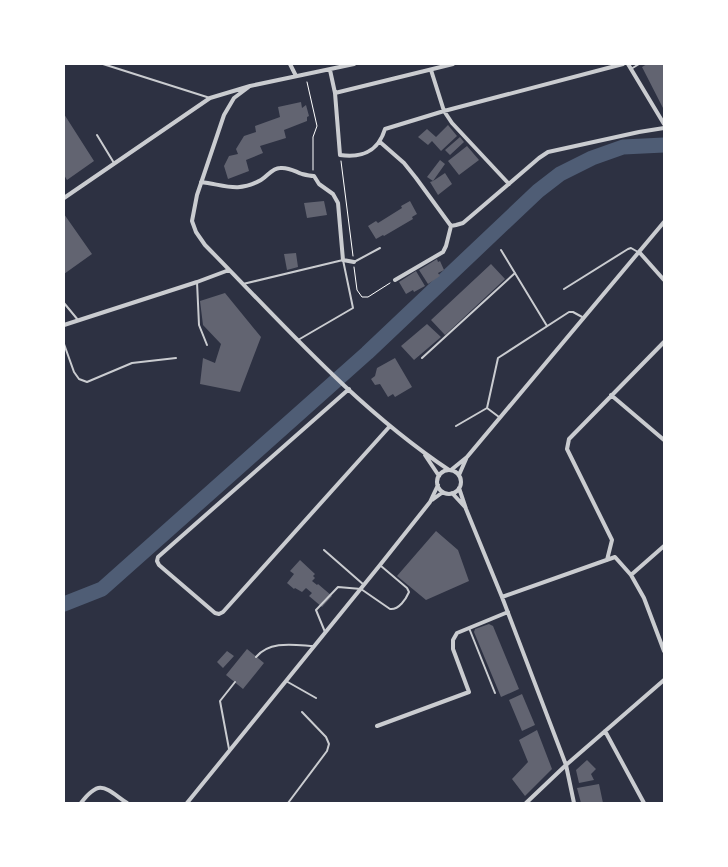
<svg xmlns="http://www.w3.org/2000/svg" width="728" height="867" font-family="'PT Sans',sans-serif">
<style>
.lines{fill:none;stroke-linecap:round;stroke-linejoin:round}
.river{stroke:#4f5d75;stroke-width:15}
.building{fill:#626471}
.path{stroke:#fff;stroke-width:1}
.service{stroke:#caccd0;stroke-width:2}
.minor{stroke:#caccd0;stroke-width:4}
</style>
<rect width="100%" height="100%" fill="#2d3142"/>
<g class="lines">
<!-- river -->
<path class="river" d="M64,604L102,589L367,353L538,191L560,174L592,158L623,147L664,145"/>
</g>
<!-- building -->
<path class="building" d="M647,64H664V110L642,67Z
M301,102L302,108L306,105L309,116L307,117V121L284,130L286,138L260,146L263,153L246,160L249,171L228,179L224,166L229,156L238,154L236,149L244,136L256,132L255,126L280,117L278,107Z
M64,114L94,161L67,180L64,175Z
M448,125L457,136L441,151L432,141L428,145L418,137L427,129L436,137Z
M460,137L464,142L450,155L445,150Z
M467,146L479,160L459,175L448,161Z
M440,160L445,164L433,181L445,173L452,184L438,195L430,182L433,181L427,177Z
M324,201L327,215L307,218L304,203Z
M410,201L417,214L412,217L413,219L384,236L383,235L376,239L368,226L376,221L378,223L402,208L401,206Z
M64,214L92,254L64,274Z
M296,253L298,267L287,270L284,254Z
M437,259L438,262L440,261L444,270L438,273L440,276L428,284L419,270Z
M491,264L505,279L445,335L431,320Z
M416,271L425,286L414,292L413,290L406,294L399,282Z
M225,293L261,337L240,392L200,384L203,358L215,363L221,344L203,325L200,301Z
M427,324L441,337L414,360L401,346Z
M395,358L412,387L395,397L393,394L388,397L380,384L375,385L371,379L375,376L377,368Z
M436,531L458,550L469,581L426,600L397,576Z
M300,560L315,574L313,576L315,578L312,581L317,585L318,584L332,596L322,607L309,596L312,593L306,588L302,592L295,588L294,589L287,583L294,574L290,571Z
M489,624L493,626L519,689L501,697L474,632L475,629Z
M247,649L264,663L243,689L226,675Z
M227,651L234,656L223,668L217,662Z
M522,694L535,725L522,731L509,700Z
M537,730L552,769L525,796L512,779L528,762L519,740Z
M587,760L596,769L591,774L594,780L579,783L576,770Z
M599,784L603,803H581L577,788Z"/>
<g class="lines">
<!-- path -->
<path class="path" d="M307,82L317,126L313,137V170
M341,161L353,256
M354,267L357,290L362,297H368L390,283"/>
<!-- service -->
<path class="service" d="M103,64L210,98
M631,69L639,64
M97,135L114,163
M501,250L547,326
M354,262L380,248
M197,282L199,325L207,345
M243,284L343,260L353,308L298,340
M564,289L628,249L631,248L638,252
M64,303L78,320
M64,344L74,372L79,379L87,382L132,363L176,358
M422,358L515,273
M487,408L499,417
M456,426L487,408L498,358L569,312H573L584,318
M324,550L364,585
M469,628L495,693
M325,632L316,610L338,587L361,589L390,609C399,610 406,599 409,592L407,588L381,566
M256,657C270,640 295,645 314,646
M286,681L316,698
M229,749L220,701L235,682
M288,803L327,751L329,744L326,737L302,712"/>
<!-- minor -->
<path class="minor" d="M290,64L296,76
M628,64L664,124
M330,70L335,93L340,155C362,158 378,152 385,129L444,111L623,64
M431,70L444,111L452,123L509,184
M250,86L234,98L224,115L197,195L192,221L196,232L205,245C282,323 356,408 449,470
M335,93L453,64
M380,142L404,163L416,178L451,226
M201,182C225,185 238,193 261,180C268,176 272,168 280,168C289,167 294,171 302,174C306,175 310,176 314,176L319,184L333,194L338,203L343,260L354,262
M64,198L210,98L250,86L354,64
M451,226L456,225L463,223L539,158L548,152L639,132L664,128
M640,253L664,280
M395,280L443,252L446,246L451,226
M64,325L197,282L229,270
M349,389L158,557L157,561L159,565L215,613L219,614L223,612L390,426
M611,395L664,440
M425,455L439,476
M451,470L467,457L664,222
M437 482a12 12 0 1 1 24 0a12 12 0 1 1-24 0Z
M459,475L466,459
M459,488L466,509L502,597L566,765L574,803
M452,493L465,507
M432,500L443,492
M607,560L612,540L567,449L569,439L664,342
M631,575L664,546
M502,597L615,557L631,575L644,598L664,651
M377,726L469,692L453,649V640L457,633L508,612
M605,731L644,803
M81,803C100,778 105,788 127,803
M187,803L380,565L430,502L438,485
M526,803L566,765L664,680"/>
</g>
<!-- border -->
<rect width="728" height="867" fill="none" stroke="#ffffff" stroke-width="130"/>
</svg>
